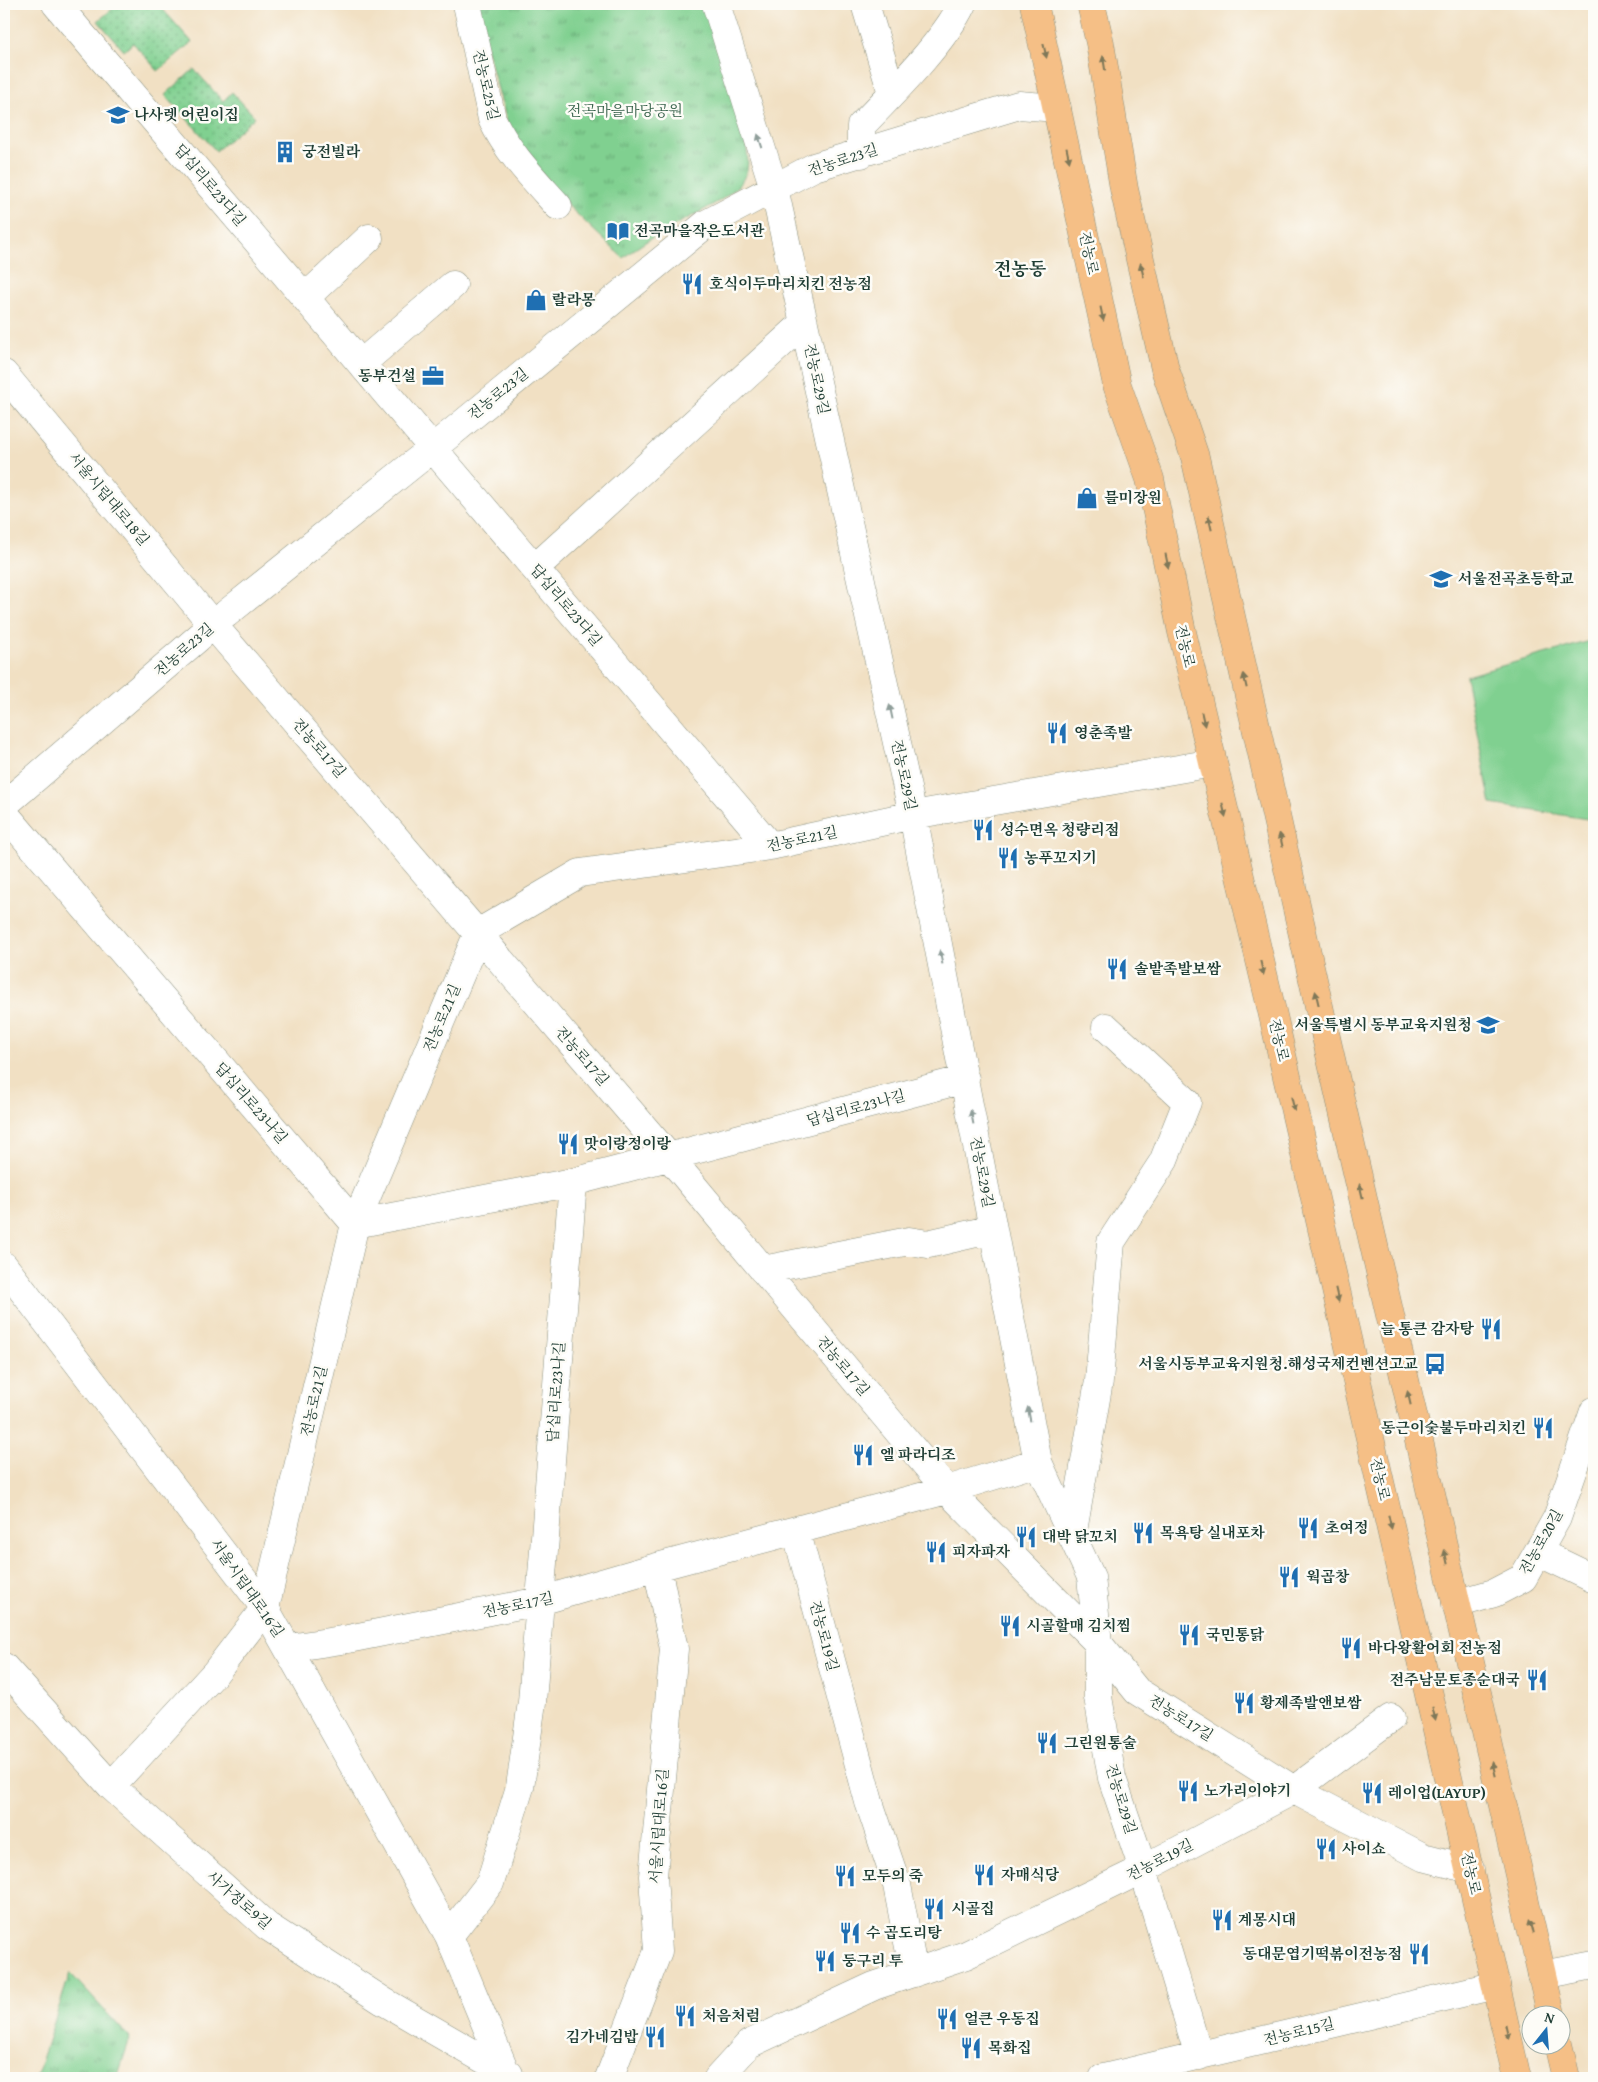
<svg xmlns="http://www.w3.org/2000/svg" width="1598" height="2082" font-family="'Gentium Book Plus','Noto Serif KR',serif">
<style>
.grass{fill:url(#grass-dots);stroke:#508662}
.park{fill:url(#park-tufts);stroke:#508662}
.pitch{fill:#80d090;stroke:#508662}
.lines{fill:none;stroke-linecap:round;stroke-linejoin:round}
.minor-casing{stroke:#888e7c;stroke-width:29}
.major-casing{stroke:#888e7c;stroke-width:29}
.minor{stroke:#fff;stroke-width:28}
.major{stroke:#f5bf86;stroke-width:28}
.oneway{fill:#7f7859}
.oneway2{fill:#8f9e9a}
.labels{text-anchor:middle;stroke-width:5;stroke-linejoin:round;paint-order:stroke}
.street-label{font-size:15px;fill:#1f3d34;stroke:#fdfcf7}
.park-label{font-size:15px;fill:#37624b;stroke:#fdfcf7}
.poi-label{font-size:15px;font-weight:bold;fill:#1f3d34;stroke:#fdfcf7;text-anchor:start}
.quarter-label{font-size:18px;font-weight:bold;fill:#1f3d34;stroke:#fdfcf7}
</style>
<defs>
<pattern id="grass-dots" width="8" height="8" patternUnits="userSpaceOnUse" patternTransform="scale(1.25)"><rect width="8" height="8" fill="#80d090"/><path d="M2 2h.1M6 6h.1" fill="none" stroke="#68aa76" stroke-width="1.8" stroke-linecap="round"/></pattern>
<pattern id="park-tufts" width="24" height="20" patternUnits="userSpaceOnUse" patternTransform="scale(1.25)"><rect width="24" height="20" fill="#80d090"/><path d="M3 7l-1-3M5 7V3M7 7l1-3M15 17l-1-3M17 17v-4M19 17l1-3" fill="none" stroke="#68aa76"/></pattern>
</defs>
<rect width="100%" height="100%" fill="#fdfcf7"/>
<filter id="ink" filterUnits="userSpaceOnUse"><feTurbulence type="fractalNoise" baseFrequency=".02" numOctaves="2"/><feDisplacementMap in="SourceGraphic" scale="10" xChannelSelector="R" yChannelSelector="G"/><feConvolveMatrix kernelMatrix="1 2 1 2 8 2 1 2 1" color-interpolation-filters="sRGB"/></filter>
<filter id="wash" filterUnits="userSpaceOnUse"><feTurbulence type="fractalNoise" baseFrequency=".0096" numOctaves="4" result="noise"/><feDisplacementMap in="SourceGraphic" scale="20" xChannelSelector="R" yChannelSelector="G"/><feGaussianBlur stdDeviation="1.12" result="paint"/><feColorMatrix in="noise" values="0 0 0 0 0 0 0 0 0 0 0 0 0 0 0 0 0 1.4 0 .05"/><feComposite in="paint" operator="in"/></filter>
<g filter="url(#wash)">
<rect width="100%" height="100%" fill="#f1e0c3"/>
<!-- grass -->
<path class="grass" d="M118,4H158L192,42L158,71L133,43L124,51L98,21Z
M194,69L223,101L232,92L255,117L216,151L165,95Z"/>
<!-- park -->
<path class="park" d="M474,4H704C714,36 754,143 747,170C744,183 730,194 719,201C688,220 652,234 623,258L558,196L512,139Z
M70,1973L130,2038L117,2078H36Z"/>
<!-- pitch -->
<path class="pitch" d="M1594,640V820L1491,804L1466,676Z"/>
</g>
<g filter="url(#ink)">
<g class="lines">
<!-- minor casing -->
<g class="minor-casing">
<path id="minor" d="M56,4L770,846
M467,4L492,119C508,153 533,178 558,206
M716,4L774,188L913,815L1038,1462L1091,1577L1098,1643V1697L1112,1778L1143,1869L1199,2056
M865,4L892,93
M861,154V126C891,95 945,41 962,4
M306,297L369,238
M362,363L453,285
M4,374L213,625L670,1158L947,1490L1098,1643L1137,1691L1294,1790L1423,1857L1470,1869
M535,568L804,323
M4,805L226,614L433,448L706,224L814,167L1019,105L1057,108
M4,813L355,1224
M355,1224L573,1182L965,1079
M4,1266L265,1608L449,1936L508,2078
M763,1270L909,1241L928,1244L993,1229
M796,1530L869,1802L897,1885L914,1973
M1072,1537L1099,1381L1111,1242L1163,1162L1187,1102L1106,1027
M1538,1552L1594,1579
M1456,1604L1494,1593L1523,1578L1557,1518L1594,1411
M289,1648L348,1639L540,1601L657,1567L947,1490L1038,1462
M4,1667L111,1786L267,1926L383,2001L509,2074
M111,1786L215,1673L265,1608L355,1224L478,933L580,873L770,846L913,815L1213,763
M449,1936L490,1883L520,1787L532,1702L573,1182
M1542,1975L1594,1965
M609,2078L658,1951L653,1876L674,1649L657,1567
M718,2078L749,2044L874,1986L966,1955L1143,1869L1294,1790L1391,1718
M1103,2078L1496,1985"/>
</g>
<!-- major casing -->
<g class="major-casing">
<path id="major" d="M1034,4L1117,385L1150,479L1182,632L1271,1007L1517,2078
M1091,4L1100,43L1124,189L1165,369L1195,457L1328,1046L1551,2014
M1558,2044L1566,2078"/>
</g>
<!-- minor -->
<use href="#minor" class="minor"/>
<!-- major -->
<use href="#major" class="major"/>
</g>
<!-- one-way arrows -->
<defs><path id="oneway-solid" d="M-6-.8H1V-3.2L6.5 0L1 3.2V.8H-6Z" transform="scale(1.25)"/></defs>
<g class="oneway">
<use href="#oneway-solid" transform="translate(1045 51) rotate(77)"/>
<use href="#oneway-solid" transform="translate(1104 63) rotate(-99)"/>
<use href="#oneway-solid" transform="translate(1068 155) rotate(78)"/>
<use href="#oneway-solid" transform="translate(1142 270) rotate(-103)"/>
<use href="#oneway-solid" transform="translate(1102 314) rotate(78)"/>
<use href="#oneway-solid" transform="translate(1210 523) rotate(-103)"/>
<use href="#oneway-solid" transform="translate(1167 561) rotate(78)"/>
<use href="#oneway-solid" transform="translate(1245 681) rotate(-103)"/>
<use href="#oneway-solid" transform="translate(1203 719) rotate(77)"/>
<use href="#oneway-solid" transform="translate(1224 810) rotate(77)"/>
<use href="#oneway-solid" transform="translate(1281 840) rotate(-103)"/>
<use href="#oneway-solid" transform="translate(1262 968) rotate(77)"/>
<use href="#oneway-solid" transform="translate(1317 998) rotate(-103)"/>
<use href="#oneway-solid" transform="translate(1293 1104) rotate(77)"/>
<use href="#oneway-solid" transform="translate(1361 1191) rotate(-103)"/>
<use href="#oneway-solid" transform="translate(1337 1295) rotate(77)"/>
<use href="#oneway-solid" transform="translate(1409 1398) rotate(-103)"/>
<use href="#oneway-solid" transform="translate(1390 1522) rotate(77)"/>
<use href="#oneway-solid" transform="translate(1446 1557) rotate(-103)"/>
<use href="#oneway-solid" transform="translate(1434 1714) rotate(77)"/>
<use href="#oneway-solid" transform="translate(1494 1769) rotate(-103)"/>
<use href="#oneway-solid" transform="translate(1531 1927) rotate(-104)"/>
<use href="#oneway-solid" transform="translate(1507 2032) rotate(77)"/>
</g>
<g class="oneway2">
<use href="#oneway-solid" transform="translate(760 141) rotate(-108)"/>
<use href="#oneway-solid" transform="translate(891 712) rotate(-102)"/>
<use href="#oneway-solid" transform="translate(941 957) rotate(-101)"/>
<use href="#oneway-solid" transform="translate(972 1117) rotate(-101)"/>
<use href="#oneway-solid" transform="translate(1029 1414) rotate(-101)"/>
</g>
</g>
<!-- icons -->
<defs>
<g id="school-bare" transform="scale(1.725)"><path d="M0-5L7-2L0 1L-7-2ZM-4 1L0 2.5L4 1V4Q0 6-4 4Z" fill="#1f6fb2" stroke="#fdfcf7" stroke-width="2.5" paint-order="stroke"/></g>
<g id="building-bare" transform="scale(1.725)"><path d="M-4-6H4V6H1V3H-1V6H-4ZM-2.5-4.3h1.7v1.8h-1.7ZM.8-4.3h1.7v1.8H.8ZM-2.5-1h1.7V.8h-1.7ZM.8-1h1.7V.8H.8Z" fill="#1f6fb2" stroke="#fdfcf7" stroke-width="2.5" paint-order="stroke"/></g>
<g id="library-bare" transform="scale(1.725)"><path d="M-6-4Q-3-5.5-.7-3.5V5Q-3 3-6 4ZM6-4Q3-5.5 .7-3.5V5Q3 3 6 4Z" fill="#1f6fb2" stroke="#fdfcf7" stroke-width="2.5" paint-order="stroke"/></g>
<g id="restaurant-bare" transform="scale(1.725)"><path d="M-5-6h1v4h1v-4h1v4h1v-4h1v5L-1.5 .5V6h-2V.5L-5-1ZM5-6V6H3V1.5H1.5Q1.5-4 5-6Z" fill="#1f6fb2" stroke="#fdfcf7" stroke-width="2.5" paint-order="stroke"/></g>
<g id="shop-bare" transform="scale(1.725)"><path d="M-5-2.5h2.3a2.7 3.5 0 0 1 5.4 0H5L5.5 6h-11ZM-1.5-2.5h3a1.5 2.3 0 0 0-3 0Z" fill="#1f6fb2" stroke="#fdfcf7" stroke-width="2.5" paint-order="stroke"/></g>
<g id="office-bare" transform="scale(1.725)"><path d="M-6-3h4V-5.5h4V-3h4V5H-6ZM-1-4.5V-3h2v-1.5ZM-6 0V1H6V0Z" fill="#1f6fb2" stroke="#fdfcf7" stroke-width="2.5" paint-order="stroke"/></g>
<g id="bus-bare" transform="scale(1.725)"><path d="M-5-6H5V4H4V6H2V4H-2V6H-4V4H-5ZM-3.5-4V0h7V-4ZM-3.5 1.2v1.5H-2V1.2ZM2 1.2v1.5H3.5V1.2Z" fill="#1f6fb2" stroke="#fdfcf7" stroke-width="2.5" paint-order="stroke"/></g>
</defs>
<g fill-rule="evenodd">
<use href="#school-bare" x="118" y="115"/>
<use href="#building-bare" x="285" y="152"/>
<use href="#library-bare" x="618" y="231"/>
<use href="#restaurant-bare" x="692" y="284"/>
<use href="#shop-bare" x="536" y="300"/>
<use href="#office-bare" x="433" y="376"/>
<use href="#shop-bare" x="1087" y="498"/>
<use href="#school-bare" x="1441" y="579"/>
<use href="#restaurant-bare" x="1057" y="733"/>
<use href="#restaurant-bare" x="983" y="830"/>
<use href="#restaurant-bare" x="1008" y="858"/>
<use href="#restaurant-bare" x="1117" y="969"/>
<use href="#school-bare" x="1488" y="1025"/>
<use href="#restaurant-bare" x="568" y="1144"/>
<use href="#restaurant-bare" x="1491" y="1329"/>
<use href="#bus-bare" x="1435" y="1364"/>
<use href="#restaurant-bare" x="1543" y="1428"/>
<use href="#restaurant-bare" x="863" y="1455"/>
<use href="#restaurant-bare" x="1308" y="1528"/>
<use href="#restaurant-bare" x="1143" y="1533"/>
<use href="#restaurant-bare" x="1026" y="1537"/>
<use href="#restaurant-bare" x="936" y="1552"/>
<use href="#restaurant-bare" x="1289" y="1577"/>
<use href="#restaurant-bare" x="1010" y="1626"/>
<use href="#restaurant-bare" x="1189" y="1635"/>
<use href="#restaurant-bare" x="1351" y="1648"/>
<use href="#restaurant-bare" x="1537" y="1680"/>
<use href="#restaurant-bare" x="1244" y="1703"/>
<use href="#restaurant-bare" x="1047" y="1743"/>
<use href="#restaurant-bare" x="1188" y="1791"/>
<use href="#restaurant-bare" x="1372" y="1793"/>
<use href="#restaurant-bare" x="1326" y="1849"/>
<use href="#restaurant-bare" x="984" y="1875"/>
<use href="#restaurant-bare" x="845" y="1876"/>
<use href="#restaurant-bare" x="934" y="1909"/>
<use href="#restaurant-bare" x="1222" y="1920"/>
<use href="#restaurant-bare" x="850" y="1933"/>
<use href="#restaurant-bare" x="1419" y="1954"/>
<use href="#restaurant-bare" x="825" y="1961"/>
<use href="#restaurant-bare" x="685" y="2016"/>
<use href="#restaurant-bare" x="947" y="2019"/>
<use href="#restaurant-bare" x="655" y="2037"/>
<use href="#restaurant-bare" x="971" y="2048"/>
</g>
<g class="labels">
<!-- street labels -->
<g class="street-label">
<text transform="translate(486 85) rotate(77)" y="5">전농로25길</text>
<text transform="translate(843 160) rotate(-18)" y="5">전농로23길</text>
<text transform="translate(210 185) rotate(50)" y="5">답십리로23다길</text>
<text transform="translate(1089 253) rotate(78)" y="5">전농로</text>
<text transform="translate(817 379) rotate(78)" y="5">전농로29길</text>
<text transform="translate(498 394) rotate(-39)" y="5">전농로23길</text>
<text transform="translate(109 499) rotate(50)" y="5">서울시립대로18길</text>
<text transform="translate(566 605) rotate(50)" y="5">답십리로23다길</text>
<text transform="translate(1185 646) rotate(77)" y="5">전농로</text>
<text transform="translate(184 650) rotate(-41)" y="5">전농로23길</text>
<text transform="translate(319 748) rotate(49)" y="5">전농로17길</text>
<text transform="translate(904 775) rotate(78)" y="5">전농로29길</text>
<text transform="translate(802 839) rotate(-12)" y="5">전농로21길</text>
<text transform="translate(442 1018) rotate(-67)" y="5">전농로21길</text>
<text transform="translate(1279 1040) rotate(77)" y="5">전농로</text>
<text transform="translate(582 1056) rotate(49)" y="5">전농로17길</text>
<text transform="translate(251 1103) rotate(49)" y="5">답십리로23나길</text>
<text transform="translate(856 1108) rotate(-15)" y="5">답십리로23나길</text>
<text transform="translate(982 1172) rotate(79)" y="5">전농로29길</text>
<text transform="translate(843 1366) rotate(50)" y="5">전농로17길</text>
<text transform="translate(556 1392) rotate(-86)" y="5">답십리로23나길</text>
<text transform="translate(314 1401) rotate(-77)" y="5">전농로21길</text>
<text transform="translate(1380 1479) rotate(77)" y="5">전농로</text>
<text transform="translate(1541 1542) rotate(-61)" y="5">전농로20길</text>
<text transform="translate(247 1588) rotate(55)" y="5">서울시립대로16길</text>
<text transform="translate(518 1605) rotate(-12)" y="5">전농로17길</text>
<text transform="translate(824 1636) rotate(75)" y="5">전농로19길</text>
<text transform="translate(1181 1718) rotate(32)" y="5">전농로17길</text>
<text transform="translate(1121 1799) rotate(73)" y="5">전농로29길</text>
<text transform="translate(659 1826) rotate(-86)" y="5">서울시립대로16길</text>
<text transform="translate(1160 1860) rotate(-27)" y="5">전농로19길</text>
<text transform="translate(1471 1873) rotate(77)" y="5">전농로</text>
<text transform="translate(239 1900) rotate(41)" y="5">사가정로9길</text>
<text transform="translate(1299 2032) rotate(-14)" y="5">전농로15길</text>
</g>
<!-- park labels -->
<g class="park-label">
<text x="625" y="116">전곡마을마당공원</text>
</g>
<!-- poi labels -->
<g class="poi-label">
<text x="134" y="120">나사렛 어린이집</text>
<text x="302" y="157">궁전빌라</text>
<text x="634" y="236">전곡마을작은도서관</text>
<text x="709" y="289">호식이두마리치킨 전농점</text>
<text x="552" y="305">랄라몽</text>
<text x="416" y="381" text-anchor="end">동부건설</text>
<text x="1104" y="503">믈미장원</text>
<text x="1458" y="584">서울전곡초등학교</text>
<text x="1074" y="738">영춘족발</text>
<text x="1000" y="835">성수면옥 청량리점</text>
<text x="1024" y="863">농푸꼬지기</text>
<text x="1134" y="974">솔밭족발보쌈</text>
<text x="1472" y="1030" text-anchor="end">서울특별시 동부교육지원청</text>
<text x="584" y="1149">맛이랑정이랑</text>
<text x="1474" y="1334" text-anchor="end">늘 통큰 감자탕</text>
<text x="1418" y="1369" text-anchor="end">서울시동부교육지원청.해성국제컨벤션고교</text>
<text x="1526" y="1433" text-anchor="end">동근이숯불두마리치킨</text>
<text x="880" y="1460">엘 파라디조</text>
<text x="1325" y="1533">초여정</text>
<text x="1160" y="1538">목욕탕 실내포차</text>
<text x="1042" y="1542">대박 닭꼬치</text>
<text x="952" y="1557">피자파자</text>
<text x="1306" y="1582">웍곱창</text>
<text x="1026" y="1631">시골할매 김치찜</text>
<text x="1206" y="1640">국민통닭</text>
<text x="1368" y="1653">바다왕활어회 전농점</text>
<text x="1520" y="1685" text-anchor="end">전주남문토종순대국</text>
<text x="1260" y="1708">황제족발앤보쌈</text>
<text x="1064" y="1748">그린원통술</text>
<text x="1204" y="1796">노가리이야기</text>
<text x="1388" y="1798">레이업(LAYUP)</text>
<text x="1342" y="1854">사이쇼</text>
<text x="1001" y="1880">자매식당</text>
<text x="862" y="1881">모두의 죽</text>
<text x="951" y="1914">시골집</text>
<text x="1238" y="1925">계몽시대</text>
<text x="866" y="1938">수 곱도리탕</text>
<text x="1402" y="1959" text-anchor="end">동대문엽기떡볶이전농점</text>
<text x="842" y="1966">둥구리 투</text>
<text x="702" y="2021">처음처럼</text>
<text x="964" y="2024">얼큰 우동집</text>
<text x="638" y="2042" text-anchor="end">김가네김밥</text>
<text x="988" y="2053">목화집</text>
</g>
<!-- quarter labels -->
<g class="quarter-label">
<text x="1020" y="275">전농동</text>
</g>
</g>
<!-- margin -->
<rect width="1598" height="2082" fill="none" stroke="#fdfcf7" stroke-width="20"/>
<!-- north arrow -->
<g transform="translate(1546 2030) rotate(17)"><circle r="24" fill="#fdfcf7" stroke="#a4b0a9"/>
<path d="M0-4L9 19L0 12L-9 19Z" fill="#1f6fb2"/>
<text y="-8" font-size="14" font-weight="bold" text-anchor="middle" fill="#1f3d34">N</text>
</g>
</svg>
